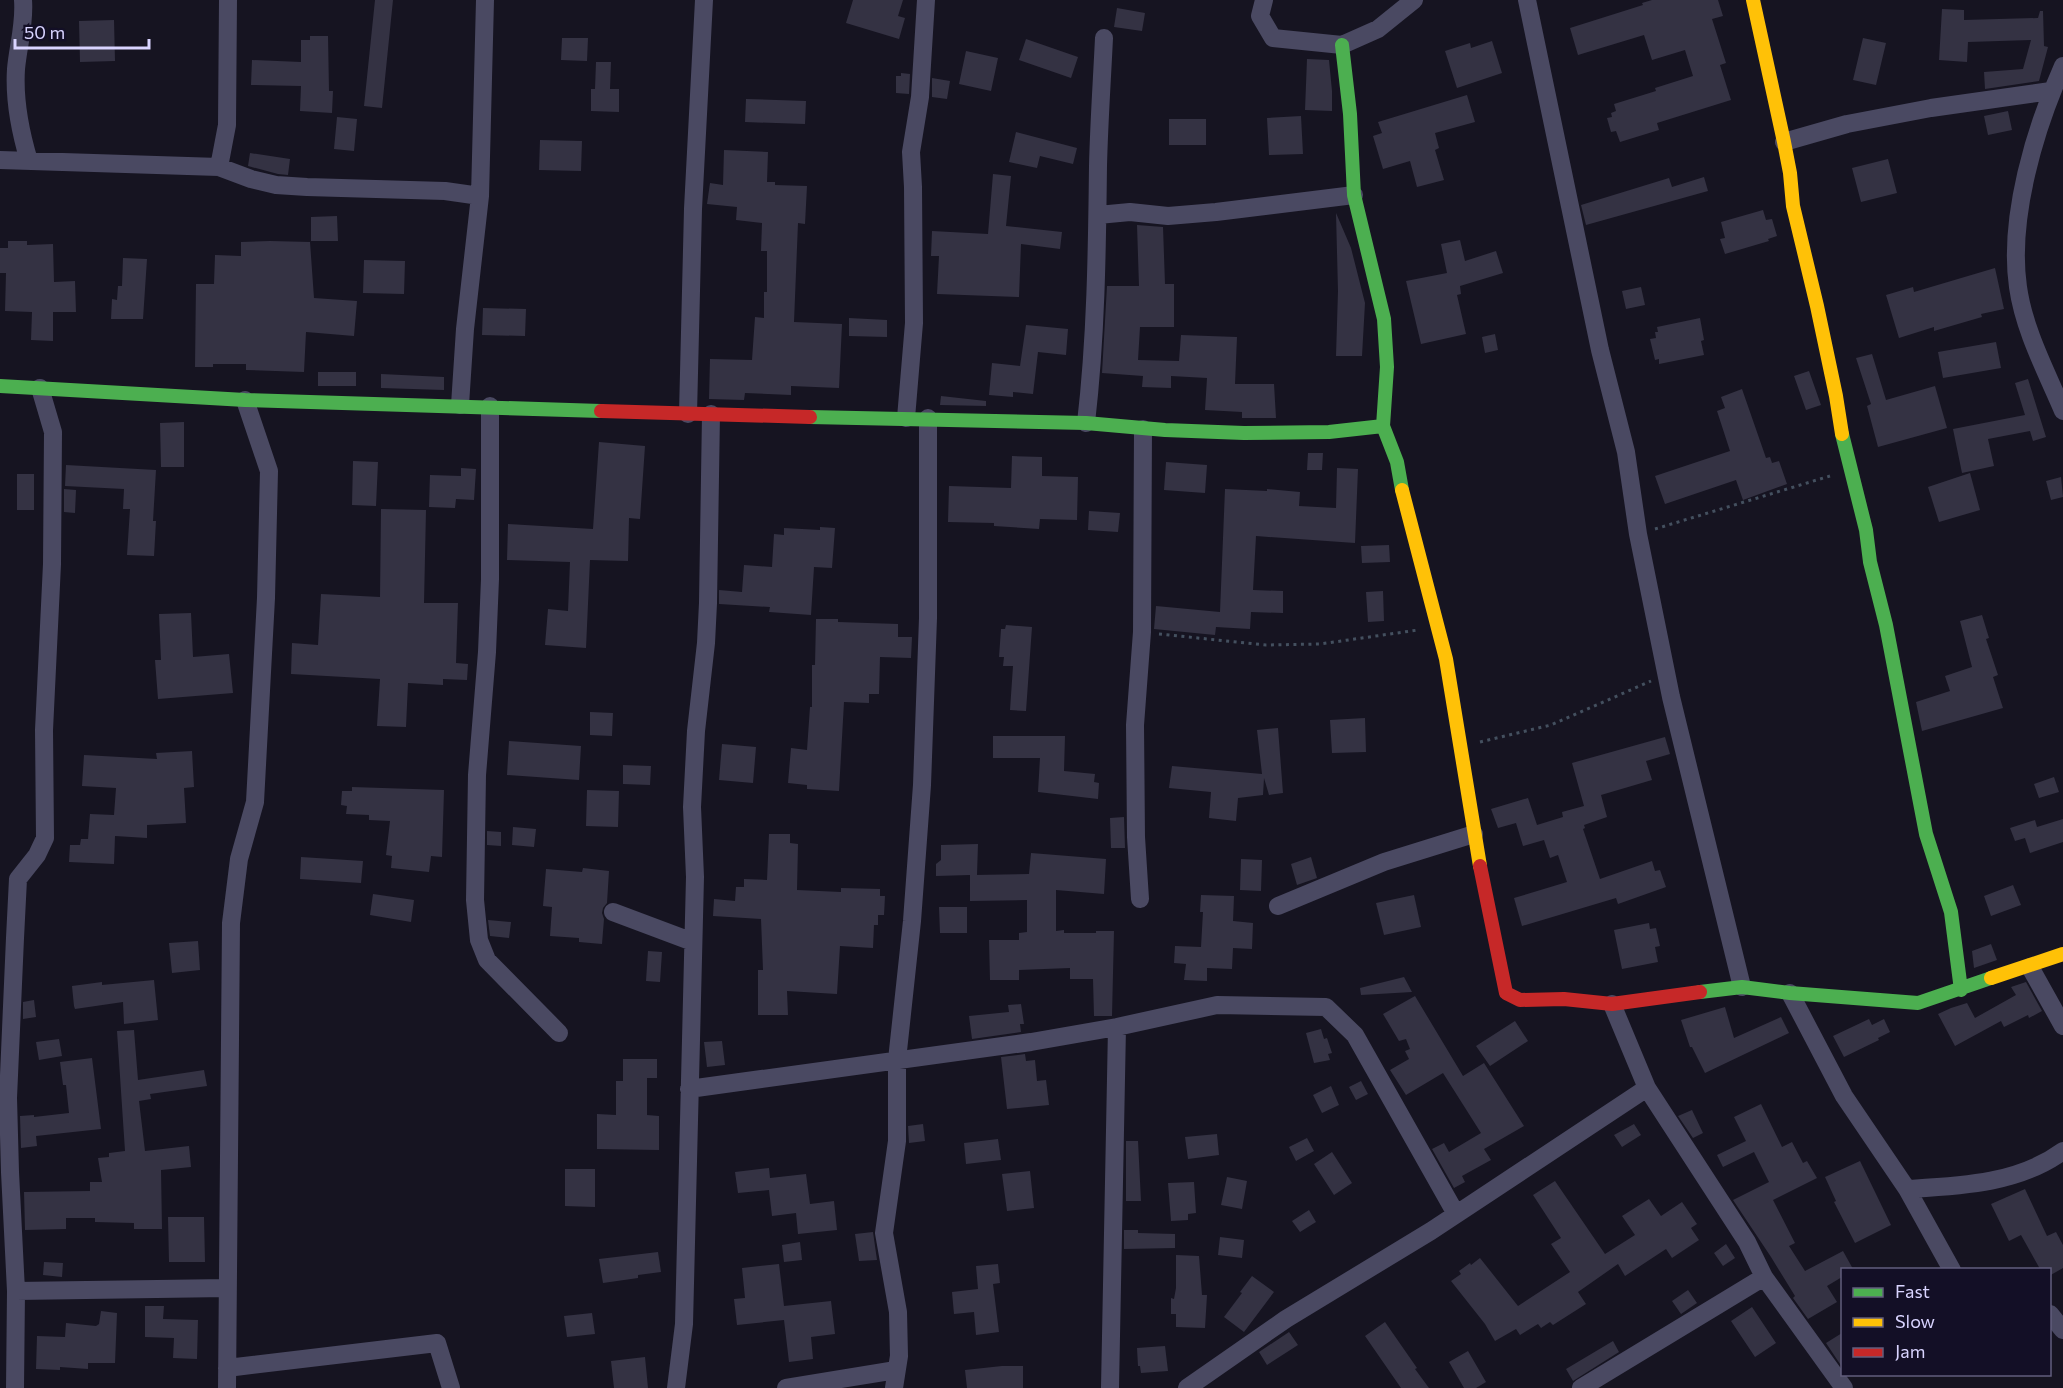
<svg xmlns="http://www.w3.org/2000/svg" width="2063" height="1388" font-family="Commissioner,sans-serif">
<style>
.building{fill:#343243}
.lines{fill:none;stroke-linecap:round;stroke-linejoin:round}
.path{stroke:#44505f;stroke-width:3;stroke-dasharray:3 4.5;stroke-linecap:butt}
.street{stroke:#4a4962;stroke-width:18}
.fast{stroke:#4caf50;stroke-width:14}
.slow{stroke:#ffc107;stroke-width:14}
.jam{stroke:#c62828;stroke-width:14}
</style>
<rect width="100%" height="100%" fill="#161421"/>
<!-- building -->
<path class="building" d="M375,0H393L382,108L364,106Z
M853,0H903L898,16L905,18L899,39L846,23Z
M1652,0H1718L1723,16L1712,19L1726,63L1720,65L1731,100L1657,123L1659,130L1620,142L1616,131L1611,132L1607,118L1612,117L1611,113L1616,111L1614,104L1656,91L1655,88L1693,76L1685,50L1652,60L1644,35L1578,55L1570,28L1643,5L1642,3Z
M1117,8L1145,13L1142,31L1114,27Z
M1942,9L1964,10V20L2038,18L2040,11H2043L2044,46L2048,47L2039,81L1985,89L1984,72L2023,69L2031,40L1968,42L1967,62L1939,60Z
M114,20L115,61L80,62L79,21Z
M310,36H328L329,91H333L332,113L300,111L301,86L251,85L252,60L301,62V40H310Z
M562,38H588L587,61L561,60Z
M1863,38L1886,43L1876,85L1853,80Z
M1026,39L1078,57L1071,78L1019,60Z
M1492,41L1502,73L1457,88L1445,51L1470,43L1471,48Z
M966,51L998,58L991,91L959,84Z
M1307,59L1329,60L1332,91V111L1305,110Z
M596,62H611L610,89H619V112L591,111V89H595Z
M901,73L910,74L909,94L896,93V76H901Z
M932,78L950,81L947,99L932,97Z
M1467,95L1475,122L1435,133L1439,148L1435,150L1444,180L1417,187L1410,161L1383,169L1373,136L1382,133L1378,122Z
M746,99L806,101L805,124L745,122Z
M2008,111L2012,130L1988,135L1984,116Z
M1301,116L1303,154L1269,155L1267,118Z
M337,117L357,119L354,151L334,149Z
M1169,119H1206V145H1169Z
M1016,132L1077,148L1073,164L1040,156L1037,168L1009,162Z
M540,140L582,141L581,171L539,170Z
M724,150L768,152L767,182H775V185L807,186L805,224L798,223L794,322L842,324L839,388L791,386V395L745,393L744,400L709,399L710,359L752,360L755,317L764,318V292H767V251H761L762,223L736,220L737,207L707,204L710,183L723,185Z
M250,153L290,159L288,175L278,174L248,166Z
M1888,159L1897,193L1861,202L1852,168Z
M993,174L1011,176L1006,226L1062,232L1060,249L1021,244L1019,297L937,294L939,256H931L932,231L988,234Z
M1704,177L1708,191L1586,225L1581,205L1669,178L1672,187Z
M1763,210L1766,220L1772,219L1777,236L1768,239L1769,241L1725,254L1720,239L1725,238L1721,222Z
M1336,213L1351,248L1365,303L1362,356H1336L1338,291Z
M337,216L338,241H311V217Z
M1137,225L1163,227L1165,284H1174V327H1140L1138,360L1179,361L1181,335L1237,337L1235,384H1274L1276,418H1242V412L1205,410L1207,378L1171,376V388L1142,387L1143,376L1102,373L1107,286H1139Z
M1460,240L1465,261L1496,251L1503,273L1460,286L1461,294L1457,295L1466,334L1421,344L1406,281L1447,273L1441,244Z
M8,241H27V245L53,244L54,282L75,281L76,312H53V341L31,340L32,312L5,311L6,273H0V248H8Z
M270,241L310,242L314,298L357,301L354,336L306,332L304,372L246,370V364H213V367H195L196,284H214L215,255L241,256V242Z
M123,258L147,259L143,319H111L112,299L117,300L118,286H122Z
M364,260L405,261L404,294L363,293Z
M1995,268L2004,309L1981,314L1982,317L1934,331V327L1899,338L1886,295L1913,287L1914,292Z
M1641,287L1645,305L1626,309L1622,291Z
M483,308L526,309L525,336L482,335Z
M849,318L887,320V337L849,336Z
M1700,318L1704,340L1701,341L1704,355L1659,364V359L1655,360L1650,339L1656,338L1655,332H1658L1657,327Z
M1026,325L1068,329L1066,355L1038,352L1033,394L1013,392V397L989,395L992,363L1020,366Z
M1495,334L1498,350L1485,353L1482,337Z
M1996,342L2001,368L1943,378L1938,352Z
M1872,354L1886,400L1935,386L1947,428L1878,447L1867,406L1871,404L1856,358Z
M1809,371L1821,405L1806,410L1794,376Z
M318,372H356V386H318Z
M381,374L444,377V390L381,388Z
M2028,379L2046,437L2033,441L2030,431L1988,439L1994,466L1962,473L1953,429L2025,415L2015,383Z
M1742,389L1766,458L1770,457L1772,463L1779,461L1787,484L1743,500L1736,480L1665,504L1655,476L1730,451L1717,411L1725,408L1721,397Z
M941,396L986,401V406L940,405Z
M184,422V467H161L160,423Z
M599,442L645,446L640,519L629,518L628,561L590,560L586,648L545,645L548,609L568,611L570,562L507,560L508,524L593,529Z
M1308,453H1323L1322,470H1307Z
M1012,456L1042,457V476L1078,477L1077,520L1040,519L1039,529L994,526V523L948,522L949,486L1011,488Z
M353,461L378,462L376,506L352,505Z
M1166,462L1207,465L1205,493L1164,490Z
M66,465L156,470L153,521H156L154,556L127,555L130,509H123L124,489L65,486Z
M461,468L476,469L474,500L456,499L455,508L429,507L430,475L461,476Z
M1337,468L1358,469L1355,543L1256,536L1253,590L1283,591V613L1251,612L1250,629L1216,627L1215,635L1154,629L1156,606L1220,612L1225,489L1267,491V489L1300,492L1299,506L1336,508Z
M1970,473L1980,510L1939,522L1928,487Z
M17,474H34V510H17Z
M2061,477L2063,497L2051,500L2046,481Z
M64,489L76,490L75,513L64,512Z
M381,509L426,510L424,603H458L456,663L468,664L467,680L443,679V685L408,683L406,727L377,726L380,679L291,674L292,643L318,645L321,594L380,597Z
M1089,511L1120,513L1118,532L1088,530Z
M820,527L835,528L832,568L814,567L811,615L769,612L770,607L719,604V590L742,592L744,565L772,567L774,534L784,535V528L820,530Z
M1389,545L1390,562L1362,563L1361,546Z
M1383,591L1384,621L1368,622L1366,592Z
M191,613L193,657L229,654L233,693L158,699L155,660H161L159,614Z
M1982,615L1989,638L1986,639L1998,675L1993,677L2003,708L1922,731L1916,702L1950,691L1945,676L1972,667L1960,621Z
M816,619H838V622L898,624V637H912L911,658L880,657L879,694H869V703L844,702L839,791L807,789V785L788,783L791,748L807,750L810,707H812V665H815Z
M1006,625L1032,627L1026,711L1010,710L1013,666H1003L1004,657H999L1001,629H1005Z
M590,712L613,713L612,736L590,735Z
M1365,718L1366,752L1332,753L1330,720Z
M1278,728L1283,793L1269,795L1264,778L1263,795L1238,798L1236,821L1209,818L1211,792L1169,788L1172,766L1262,774L1257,730Z
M993,736H1065L1064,771L1095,774L1094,782L1099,783L1098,799L1038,792L1040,758H993Z
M1665,737L1670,754L1646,761L1652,780L1601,795L1607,817L1584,825L1585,828L1583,829L1600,879L1652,861L1655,871L1660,870L1666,887L1618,904L1616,898L1522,926L1514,898L1567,882L1558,855L1550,858L1544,840L1523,846L1516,823L1498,828L1491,809L1528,798L1537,825L1563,817L1562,812L1584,806L1572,763Z
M509,741L581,746L579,780L507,775Z
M722,744L756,747L753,783L719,780Z
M192,751L194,787L184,788L186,823L147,825V838L115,836L114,864L69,862L70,845H80L81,839H88L90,814L114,815L116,788L82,786L84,755L157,759L156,753Z
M623,765L651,766L650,785L623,784Z
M2054,777L2059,792L2039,798L2034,784Z
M352,787L444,790L442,857L431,856L429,872L391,868L392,856L386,855L390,821L369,820V815L346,814L347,806L341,805L342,791H352Z
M587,790L619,791L618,827L586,826Z
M1124,817L1125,848H1111L1110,818Z
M2063,819V842L2030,853L2025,838L2015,841L2010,828L2035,820L2037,827Z
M513,827L536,829L534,847L512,845Z
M487,831L501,832V846L487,845Z
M769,834H790V843L798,844L797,890L841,892V888L880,889V896H885L884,915H878V925H874L873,948L840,946L837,994L787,991L788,1015H758V970H763L761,919L713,916L714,899L735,901L736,887H744V879L767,880Z
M978,844L977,875H974L1029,874L1031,853L1106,859L1104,894L1056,890V931L1064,930V933H1096V931H1114L1112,1016H1094L1093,979H1070V968L1019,970V980H990L989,940H1019V933L1027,932V900L970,901V875L936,876V864L941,860V845Z
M301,857L363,861L361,883L300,879Z
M1311,857L1317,878L1297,885L1291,864Z
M1241,859L1262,860L1261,891L1240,890Z
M583,868L609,871L607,903L603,908L602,913L604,919L602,944L579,942V938L550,936L552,907L543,906L546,869L582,872Z
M2013,885L2021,905L1991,916L1984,896Z
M373,894L414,900L411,922L370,915Z
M1201,895L1234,896L1233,921L1253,923L1252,949L1233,948L1232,969L1207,968V981L1184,980L1186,964L1174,963L1175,946L1201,947L1203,912H1200Z
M1414,895L1421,927L1384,935L1376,903Z
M939,907H967V933H940Z
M488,920L511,922L509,938L490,936Z
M1649,923L1650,929L1656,928L1660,946L1655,947L1658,962L1622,969L1614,930Z
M198,941L200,970L172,973L169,943Z
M1991,944L1997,960L1974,968L1972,951Z
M648,951L662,952L660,982L646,981Z
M1404,977L1412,992L1361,995L1360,988Z
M154,980L158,1020L124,1024L123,1002L75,1009L74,1006L72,986L102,982V985Z
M2026,982L2042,1011L2029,1018L2028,1015L2004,1027L2001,1021L1955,1046L1938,1014L1951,1008L1967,1003L1975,1018L2016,995L2011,987Z
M1415,996L1463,1076L1484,1063L1524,1126L1484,1149L1491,1160L1462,1176L1465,1182L1454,1188L1432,1149L1444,1143L1449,1152L1481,1133L1443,1073L1406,1095L1390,1070L1409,1059L1405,1051L1410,1049L1406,1039L1399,1041L1383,1014Z
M34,1000L36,1017L23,1019V1002Z
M1021,1004L1024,1024H1020L1021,1032L972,1039L969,1016L1009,1012L1008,1005Z
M1725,1007L1734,1038L1781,1017L1789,1033L1705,1073L1692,1047H1690L1681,1020Z
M1869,1019L1872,1025L1884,1019L1890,1032L1878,1038L1879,1040L1844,1057L1833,1036Z
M1515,1021L1528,1041L1490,1066L1476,1046Z
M1321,1029L1324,1039L1327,1038L1332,1053L1328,1054L1330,1060L1314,1063L1306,1033Z
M134,1030L138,1080L204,1070L207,1086L150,1094L151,1099L139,1101L145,1151L189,1146L191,1167L161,1170L162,1229H134V1223L95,1222V1218H66V1229L25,1230L24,1192L90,1191V1182H102L98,1158L109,1157V1153L125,1151L117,1031Z
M59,1039L62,1056L39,1060L36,1042Z
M722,1041L725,1065L707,1067L704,1042Z
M1025,1054L1026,1061L1035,1060L1037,1081L1046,1080L1049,1105L1007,1109L1001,1057Z
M92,1058L101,1129L36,1136L37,1146L21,1148L20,1116L34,1115V1117L69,1113L66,1085H63L60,1062Z
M623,1059H657V1078H647V1115L659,1116V1150L597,1149V1114L616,1115V1081H623Z
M1361,1081L1368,1094L1356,1100L1349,1087Z
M1331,1086L1339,1105L1322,1113L1313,1095Z
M1761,1104L1782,1147L1792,1142L1803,1163L1807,1161L1817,1178L1773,1200L1795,1243L1789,1246L1805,1271L1843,1251L1853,1269H1842V1277L1827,1286L1837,1302L1808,1319L1793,1298L1795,1296L1771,1257L1733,1200L1769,1182L1754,1152L1723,1167L1717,1155L1746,1141L1734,1117Z
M1692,1110L1703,1133L1693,1138L1678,1116Z
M923,1124L925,1141L909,1143L908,1126Z
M1634,1124L1641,1135L1622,1147L1614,1135Z
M1217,1134L1219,1155L1188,1159L1185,1137Z
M1307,1138L1314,1151L1296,1161L1289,1147Z
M998,1139L1001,1160L966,1164L964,1143Z
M1126,1141H1138L1141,1201H1126Z
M1332,1152L1352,1183L1334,1195L1314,1164Z
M1860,1161L1891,1225L1855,1243L1834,1202L1836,1201L1825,1177Z
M769,1168L770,1178L806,1174L810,1204L834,1201L837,1230L798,1234L796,1213L772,1216L769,1190L738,1193L735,1172Z
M565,1169H595V1207L565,1206Z
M1030,1171L1034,1208L1007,1211L1002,1174Z
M1227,1177L1247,1181L1242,1209L1221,1205Z
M1555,1181L1605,1254L1635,1235L1622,1216L1649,1199L1661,1216L1682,1202L1697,1224L1691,1228L1699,1240L1672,1258L1666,1249L1625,1276L1618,1264L1578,1292L1586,1304L1553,1325L1550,1322L1541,1328L1538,1324L1520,1335L1516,1329L1495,1341L1485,1324L1451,1281L1461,1274L1459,1271L1470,1263L1471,1265L1480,1258L1518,1306L1570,1272L1551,1244L1561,1238L1533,1195Z
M1194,1182L1196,1213L1188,1214V1220L1171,1221L1168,1183Z
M2025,1189L2047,1236L2056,1232L2063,1245V1268L2049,1276V1269H2040L2021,1235L2009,1241L1991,1204Z
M1309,1210L1316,1222L1300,1232L1292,1221Z
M168,1217H204L205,1262H169Z
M1124,1230H1138V1233L1175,1234V1248L1124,1249Z
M873,1232L877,1260L859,1261L855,1234Z
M1220,1237L1244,1240L1242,1258L1218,1255Z
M800,1242L802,1260L784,1262L782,1245Z
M1726,1244L1735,1258L1723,1266L1714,1253Z
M658,1252L661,1272L638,1275V1278L603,1283L599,1259Z
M1176,1255L1199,1256L1202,1295H1207L1205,1328L1176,1327V1314H1171V1298L1174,1299L1176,1288Z
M44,1262L63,1263L62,1277L43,1275Z
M779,1264L784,1306L831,1301L835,1334L811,1337L813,1359L789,1362L784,1320L737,1325L734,1299L745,1298L742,1268Z
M998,1264L1000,1283L993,1284L999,1332L976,1335L974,1312L954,1314L952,1292L978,1289L976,1266Z
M1252,1276L1274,1292L1244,1332L1224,1317L1242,1293L1240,1292Z
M1688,1290L1697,1303L1681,1314L1672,1301Z
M145,1306H164L163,1319L198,1320L197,1359L173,1358L174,1338L145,1337Z
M1752,1307L1776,1343L1755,1357L1731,1321Z
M101,1311L117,1313L115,1363H88V1369L60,1367V1370L36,1369L37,1336L65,1337L66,1323L96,1326L99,1324Z
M592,1313L595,1334L567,1337L564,1316Z
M1385,1322L1417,1368L1415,1369L1429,1388H1401L1365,1336Z
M1289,1332L1298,1345L1267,1365L1259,1352Z
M1842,1333V1367L1826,1343Z
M1613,1341L1619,1352L1573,1381L1566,1369Z
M1165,1346L1168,1371L1141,1373L1140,1366H1138L1137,1348Z
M1468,1351L1486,1382L1476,1388H1464L1449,1362Z
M645,1357L648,1388H614L611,1361Z
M1002,1366H1023V1388H967L965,1370Z"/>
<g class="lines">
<!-- path -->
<path class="path" d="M1655,529L1830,476
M1159,634L1266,645L1320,644L1418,630
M1480,742L1551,725L1651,681"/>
<!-- street -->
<path class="street" d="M23,0C25,24 18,46 16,69C14,100 20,131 29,161
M1264,0L1260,16L1273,38L1342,45L1378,29L1414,0
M1527,0L1600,350L1626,452L1638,534L1671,697L1742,987
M2063,66C2035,128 2008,218 2018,287C2024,330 2046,371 2063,411
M1784,142L1847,124L1931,108L2051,91
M0,160L219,167L251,179L276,185L307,187L445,191L480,196
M219,167L227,125L228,0
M1098,215L1130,212L1168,216L1216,212L1354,195
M460,405L465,329L480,196L485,0
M490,406V579L487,652L477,775L475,900L479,940L487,960L559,1033
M688,414L693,209L704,0
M906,418L914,323L913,187L911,152L920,97L926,0
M1086,423C1096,337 1097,252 1098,166C1099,123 1102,80 1104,38
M1140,899L1136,837L1135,725L1142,632L1143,429
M1278,906L1384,862L1474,834
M613,912L693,942
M2030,967L2063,1026
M1790,993L1844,1096L1907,1189L1952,1270
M1612,1004L1647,1088L1747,1242L1764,1277L1844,1388
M689,1089L1031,1042L1117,1027L1217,1005L1326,1007L1355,1035L1456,1214
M1907,1189C1960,1186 2018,1184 2063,1151
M16,1291L227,1288
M2050,1314L2063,1330
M227,1368L437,1343L451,1388
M15,1388L16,1291L10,1172L8,1098L15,938L18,879L37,855L45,838L44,730L52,564L53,432L40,388
M227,1388L231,923L239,859L255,802L266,598L269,471L245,400
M676,1388L684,1324L695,877L692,807L696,731L706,643L708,603L711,414
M786,1388L896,1370
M894,1388L899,1356L898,1312L884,1233L897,1141V1060L912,921L922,785L928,618V418
M1110,1388L1117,1027
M1187,1388L1286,1319L1431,1231L1647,1088
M1581,1388L1764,1277"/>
<!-- fast -->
<path class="fast" d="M1342,45L1350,114L1354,195L1384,319L1387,367L1383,426L1397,462L1402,490
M0,386L245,400L601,411
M810,417L1086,423L1165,430L1244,433L1329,432L1383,426
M1842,434L1866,530L1870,562L1886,625L1926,834L1951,912L1961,990
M1700,992L1742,987L1790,993L1918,1003L1991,978"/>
<!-- slow -->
<path class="slow" d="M1753,0L1784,142L1790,173L1793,206L1817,306L1836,396L1842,434
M1402,490L1446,659L1480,866
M1991,978L2063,954"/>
<!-- jam -->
<path class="jam" d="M601,411L810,417
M1480,866L1506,993L1520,1000L1564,999L1612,1004L1700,992"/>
</g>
<!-- legend -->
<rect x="1841" y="1268" width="210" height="108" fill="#130f26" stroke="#625e7d" stroke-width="1.5"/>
<rect x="1853" y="1288" width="30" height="9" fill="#4caf50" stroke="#625e7d" stroke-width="1.5"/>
<text x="1895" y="1298" font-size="18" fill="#d9d4ff">Fast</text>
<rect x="1853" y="1318" width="30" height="9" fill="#ffc107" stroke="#625e7d" stroke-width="1.5"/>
<text x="1895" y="1328" font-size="18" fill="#d9d4ff">Slow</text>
<rect x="1853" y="1348" width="30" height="9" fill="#c62828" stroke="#625e7d" stroke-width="1.5"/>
<text x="1895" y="1358" font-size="18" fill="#d9d4ff">Jam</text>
<!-- scale -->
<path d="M15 39v9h134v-9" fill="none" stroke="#d9d4ff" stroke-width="3"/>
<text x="24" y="39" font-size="18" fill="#d9d4ff" stroke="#130f26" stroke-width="4.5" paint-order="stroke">50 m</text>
</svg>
